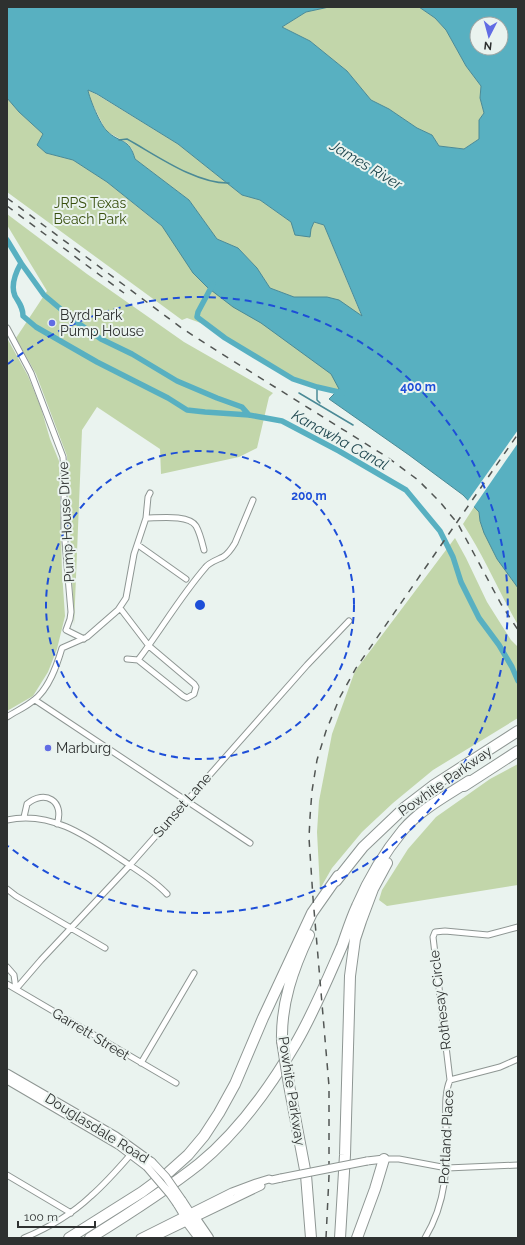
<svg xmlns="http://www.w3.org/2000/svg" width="525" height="1245" font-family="Raleway,sans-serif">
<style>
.green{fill:#c2d6aa}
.water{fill:#58b0c1;stroke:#4b8a96;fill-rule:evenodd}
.pier{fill:#eaf3ef}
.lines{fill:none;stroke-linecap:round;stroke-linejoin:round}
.stream{stroke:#4b8a96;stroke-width:1.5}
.canal{stroke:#58b0c1;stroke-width:5.5}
.street-casing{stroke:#8e9693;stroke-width:7}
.secondary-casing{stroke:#8e9693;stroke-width:9}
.highway-casing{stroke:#8e9693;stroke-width:12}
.street{stroke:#fff;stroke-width:5}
.secondary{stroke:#fff;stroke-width:7}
.highway{stroke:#fff;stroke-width:10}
.rail{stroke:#525654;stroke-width:1.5;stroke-dasharray:7 7;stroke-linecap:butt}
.secondary-bridge-casing{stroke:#8e9693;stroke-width:9;stroke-linecap:butt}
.highway-bridge-casing{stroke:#8e9693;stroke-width:12;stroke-linecap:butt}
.secondary-bridge{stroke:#fff;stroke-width:7}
.highway-bridge{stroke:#fff;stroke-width:10}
.ring{fill:none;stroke:#1d4ed8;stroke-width:2;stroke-dasharray:7 5}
.poi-dot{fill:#616ce4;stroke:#eaf3ef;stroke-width:1.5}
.labels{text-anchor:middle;stroke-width:4;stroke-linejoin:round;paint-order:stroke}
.park-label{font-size:14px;fill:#384f0d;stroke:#eaf3ef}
.poi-label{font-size:14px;fill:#2e3130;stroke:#eaf3ef;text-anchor:start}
.street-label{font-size:14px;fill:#2e3130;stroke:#eaf3ef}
.water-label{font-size:15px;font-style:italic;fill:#214951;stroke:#eaf3ef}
.centre{fill:#1d4ed8;stroke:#eaf3ef;stroke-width:2}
.ring-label{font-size:12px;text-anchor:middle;font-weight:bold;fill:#1d4ed8;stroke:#eaf3ef;stroke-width:4;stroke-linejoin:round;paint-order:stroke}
</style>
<rect width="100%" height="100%" fill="#eaf3ef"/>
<!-- green -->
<path class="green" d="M329,7H419L435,18L446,30L466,66L481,86L480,98L484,113L479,120V139L464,149L439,146L432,135L417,128L389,109L371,100L347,71L310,41L282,27L306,12Z
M87,90L96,94L178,144L242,195L260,200L291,222L311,229L314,222L324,225L362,317L327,297H294L270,288L257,268L238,248L217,239L189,200L135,159L132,149L127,143L106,131L89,97Z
M7,98L19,112L43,134L37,145L46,153L73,160L107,182L164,228L324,363L349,395L310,386L291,378L206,325L187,318L182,320L7,192Z
M7,214L87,274L184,342L273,393L269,397L257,448L239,457L161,474L160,449L97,407L82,430L74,626L67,456L36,374L16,338L47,291L7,225Z
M7,338L28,376L41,408L50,439L59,461L62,572L65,616L57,649L48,672L33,696L7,711Z
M474,507L479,512L480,521L497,559L518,588V625C499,592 484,556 463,524Z
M455,538L466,558L487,602L511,640L518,647V718L433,770L393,803L362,832L332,868L320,889L317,832L319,801L332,734L355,671Z
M518,764V885L387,906L379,900L382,890L408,849L436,817L490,779Z"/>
<!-- water -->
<path class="water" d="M7,7H329L306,12L282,27L310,41L347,71L371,100L389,109L417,128L432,135L439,146L464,149L479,139V120L484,113L480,98L481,86L466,66L446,30L435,18L419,7H518V588L497,559L484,533L480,521L479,512L463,495L409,455L329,399L339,389L331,374L261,323L233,307L207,287L193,273L162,226L107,182L73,160L46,153L37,145L43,134L19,112L7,98ZM477,24H501V48H477ZM88,90L97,94L178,144L242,195L260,200L291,222L295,235L310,237L311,229L314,222L324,225L362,316L339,300L327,297H294L270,288L257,268L238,248L217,239L189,200L135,159C129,137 120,144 107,131C101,126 89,98 88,90Z"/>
<!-- pier -->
<path class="pier" d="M518,430V443L473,508L467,502Z"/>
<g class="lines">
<!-- stream -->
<path class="stream" d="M119,140L127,139C156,155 196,184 229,183
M317,387V400L320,403
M299,393L353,425"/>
<!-- canal -->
<path class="canal" d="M7,240L21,263C16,272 10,285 15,296C19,303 23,307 23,316L36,327L97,362L168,398L187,410L205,412L249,415L282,421L339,451L406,490L440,531L453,557L461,582L479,618L499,645L512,667L518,681
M21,263L44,295L75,321L101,339L132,354L177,381L217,398L242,407L249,415
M213,284L198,312L197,317L225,338L293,379L317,387L343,393"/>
<!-- street casing -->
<g class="street-casing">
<path id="street" d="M7,328L31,373L63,457L64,472V530L71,612L70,619L66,630L84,639
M146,518C158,518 189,514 196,526C200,533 202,542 204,550
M138,545L186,579
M120,608L149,646L194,684L196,687L194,694L187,698L183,696L138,660C161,630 180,597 205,568C209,562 217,560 223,557C228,554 232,548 235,543L253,500
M127,659L138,660
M35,700L250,843
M7,717C16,711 26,707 34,700C49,689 57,665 62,648L87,637L118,610L126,598L134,554L146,518L148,497L150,493
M24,817L27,804C45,789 65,801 57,824
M7,820C51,810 88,837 122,860C138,871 154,880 167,894
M7,889L16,896L105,948
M7,967L14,975L16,989
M7,984L176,1083
M16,989L41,960L130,865L307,665L349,621
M141,1063L194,973
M450,1080L500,1067L518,1059
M384,1159H399L447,1168L518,1165
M7,1175L71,1213
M24,1238C48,1228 72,1214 91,1196C106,1183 119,1168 132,1153
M425,1238C447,1201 447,1167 446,1126C446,1112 444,1094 450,1080L433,937L435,932L445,931L488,935L518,927"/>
</g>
<!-- secondary casing -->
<g class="secondary-casing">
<path id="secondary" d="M7,1073L116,1136L152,1162
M7,1080L118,1145L147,1167
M367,1161L384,1159
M182,1200L193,1217
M177,1204L186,1219
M140,1238L232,1192L256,1183L269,1179L272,1180L281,1178
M153,1238L261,1186"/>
</g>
<!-- highway casing -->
<g class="highway-casing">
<path id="highway" d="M464,786L518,751
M336,881L363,847L404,808L434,785L518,731
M282,1041C281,1003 293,969 309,935
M289,1085L306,1175L311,1238
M195,1219L208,1238
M188,1222L200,1238
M69,1238L142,1192L169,1172L188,1155L204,1136L219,1113L235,1084L263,1018L312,913L338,876
M90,1238C127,1215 165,1191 199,1164C238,1132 271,1086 296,1043C314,1012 328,978 342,946C347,932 351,919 357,906C369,878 384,853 403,830C421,809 446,796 469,781
M340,1238L345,1155L350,976L355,939L361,921L373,889L387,863
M357,1238L375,1189L384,1159"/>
</g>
<!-- street -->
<use href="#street" class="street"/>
<!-- secondary -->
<use href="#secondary" class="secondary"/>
<!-- highway -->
<use href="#highway" class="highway"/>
<!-- rail -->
<path class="rail" d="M7,198L183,329L222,354L387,457L418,480L440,502L458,524L501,604L518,630
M7,206L124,293
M326,1238L329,1176V1086L313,898L309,838L310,817L312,791L317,760L326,731L340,697L356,668L518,434"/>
<!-- secondary-bridge casing -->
<g class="secondary-bridge-casing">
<path id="secondary-bridge" d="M152,1162L166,1177L182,1200
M147,1167L170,1194L177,1204
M281,1178L367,1161"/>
</g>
<!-- highway-bridge casing -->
<g class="highway-bridge-casing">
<path id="highway-bridge" d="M282,1041L289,1085"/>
</g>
<!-- secondary-bridge -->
<use href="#secondary-bridge" class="secondary-bridge"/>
<!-- highway-bridge -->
<use href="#highway-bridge" class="highway-bridge"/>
</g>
<!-- distance rings -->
<g class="ring">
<circle cx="200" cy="605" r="154"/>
<path d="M8 364A308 308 0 1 1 8 846"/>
</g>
<!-- markers -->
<g class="poi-dot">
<circle cx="52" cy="323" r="4"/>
<circle cx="48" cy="748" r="4"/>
</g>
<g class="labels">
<!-- park labels -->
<g class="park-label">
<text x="90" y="208">JRPS Texas<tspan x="90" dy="16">Beach Park</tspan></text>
</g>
<!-- poi labels -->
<g class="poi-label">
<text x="60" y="320">Byrd Park<tspan x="60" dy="16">Pump House</tspan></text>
<text x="56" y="753">Marburg</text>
</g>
<!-- street labels -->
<g class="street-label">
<text transform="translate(66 522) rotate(-93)" y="5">Pump House Drive</text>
<text transform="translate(445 781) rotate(-35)" y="5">Powhite Parkway</text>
<text transform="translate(182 805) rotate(-49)" y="5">Sunset Lane</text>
<text transform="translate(440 1000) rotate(-97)" y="5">Rothesay Circle</text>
<text transform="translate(91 1034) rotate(31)" y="5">Garrett Street</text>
<text transform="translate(292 1091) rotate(81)" y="5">Powhite Parkway</text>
<text transform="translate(97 1128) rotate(32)" y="5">Douglasdale Road</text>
<text transform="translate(446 1137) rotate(-87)" y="5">Portland Place</text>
</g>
<!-- water labels -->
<g class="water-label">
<text transform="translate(366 165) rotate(31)" y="5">James River</text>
<text transform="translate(340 440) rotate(29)" y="5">Kanawha Canal</text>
</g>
</g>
<circle cx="200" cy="605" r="6" class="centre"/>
<g class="ring-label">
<text x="418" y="391">400 m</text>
<text x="309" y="500">200 m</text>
</g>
<!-- border -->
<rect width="525" height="1245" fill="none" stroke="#2e3130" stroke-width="16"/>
<!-- north arrow -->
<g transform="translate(489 36) rotate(186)"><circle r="19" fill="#eaf3ef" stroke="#9fa5a3"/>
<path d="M0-3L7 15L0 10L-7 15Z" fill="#616ce4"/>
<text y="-6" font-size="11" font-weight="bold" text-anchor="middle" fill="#2e3130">N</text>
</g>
<!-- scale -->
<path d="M18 1221v6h77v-6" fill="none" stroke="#2e3130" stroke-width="2"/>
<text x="24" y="1221" font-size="12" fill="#2e3130" stroke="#eaf3ef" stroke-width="3" paint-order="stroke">100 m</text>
</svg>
